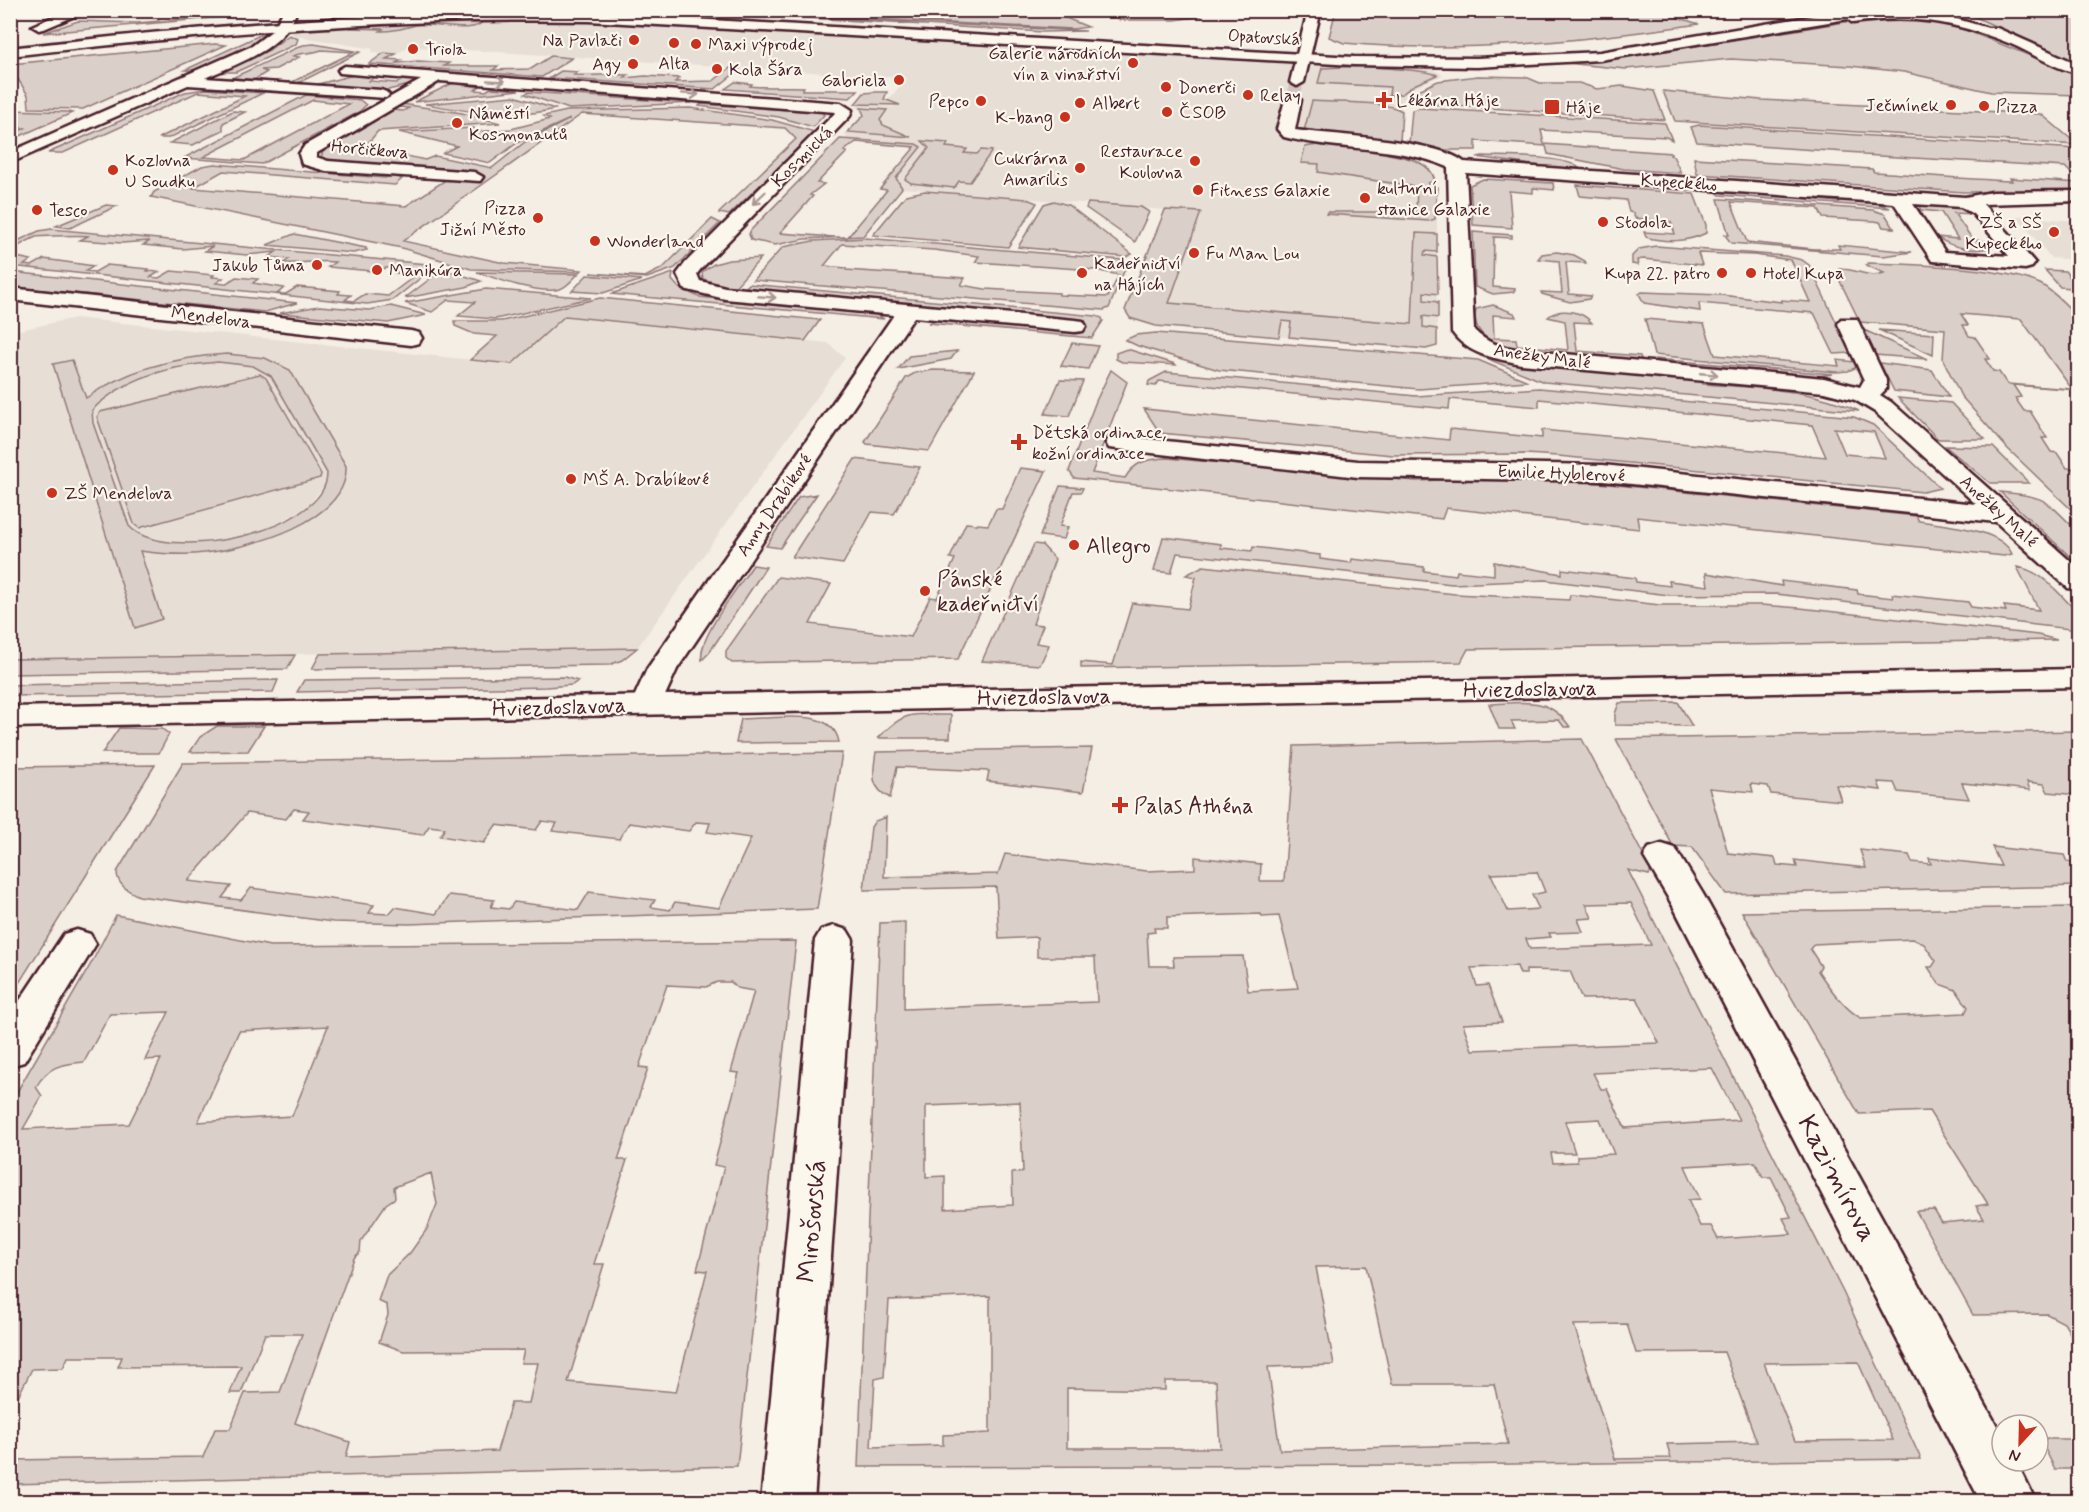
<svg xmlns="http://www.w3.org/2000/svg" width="2089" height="1512" font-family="Mynerve,sans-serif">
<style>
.built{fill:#e7dfd6;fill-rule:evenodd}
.green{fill:#dbd0c9;stroke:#92787a;stroke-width:1.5;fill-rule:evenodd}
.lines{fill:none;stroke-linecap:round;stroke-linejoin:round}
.street-tunnel{stroke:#d2c5bf;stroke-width:14;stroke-dasharray:14 8;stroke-linecap:butt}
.street-casing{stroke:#4a1f2b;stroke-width:5}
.secondary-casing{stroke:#4a1f2b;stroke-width:5}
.street{fill:#fbf7ec;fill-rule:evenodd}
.secondary{fill:#fbf7ec;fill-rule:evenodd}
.oneway{stroke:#ab9695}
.poi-dot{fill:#c8321e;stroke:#fbf7ec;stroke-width:2}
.labels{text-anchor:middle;stroke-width:4.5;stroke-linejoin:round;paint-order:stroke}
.far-street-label{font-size:18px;fill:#4a1f2b;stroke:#fbf7ec}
.far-poi-label{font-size:18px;fill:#4a1f2b;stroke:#fbf7ec;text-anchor:start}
.poi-label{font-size:22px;fill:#4a1f2b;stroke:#fbf7ec;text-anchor:start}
.street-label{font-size:22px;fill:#4a1f2b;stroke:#fbf7ec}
.near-street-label{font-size:27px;fill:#4a1f2b;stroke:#fbf7ec}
</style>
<rect width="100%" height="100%" fill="#f4eee4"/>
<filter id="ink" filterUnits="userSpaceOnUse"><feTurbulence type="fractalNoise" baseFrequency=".0167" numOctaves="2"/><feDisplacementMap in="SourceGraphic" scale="12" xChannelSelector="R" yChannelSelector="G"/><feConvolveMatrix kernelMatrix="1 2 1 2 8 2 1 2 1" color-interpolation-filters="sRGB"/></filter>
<g filter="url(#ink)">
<!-- built -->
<path class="built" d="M525,18L1223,59L1431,68L1443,75L1409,90L1402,103L1400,141L1390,152L1412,158L1431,170L1434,175L1437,188V346L1426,349L1156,326L1130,318L1125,310L1165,210L902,188L896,178L921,147L916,144L845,139L847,136H844L864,115L855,104L893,107L898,105L887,101L907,78L417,47H409L396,54L372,52L373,49L289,35L299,27Z
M2017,216L2078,221V260L2051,258Z
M565,316L828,343L845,358L637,648L11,659L10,446H14L10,432L11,332L75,318L511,364ZM191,357L280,364L343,487L322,511L305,522L258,542L224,550L189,555L140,551L162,619L84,458L53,364L72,360L86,398L123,376L148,367Z
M218,362L253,366L271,376L327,473L325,484L310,504L300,511L277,524L239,537L192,543L162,541L141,536L129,526L93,423L92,410L111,393L136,380L167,369ZM260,374L266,378L321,474L320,478L139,528L134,524L97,417Z"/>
<!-- green -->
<path class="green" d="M1128,10H1201L1204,11L1201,16L1175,20H1119Z
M1336,10H1699V11L1673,16L1699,24C1582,41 1462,54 1344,43L1329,37Z
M2069,10L2078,13V64L1962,11Z
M251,11H268L236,16L43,33L78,21L137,23L249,13Z
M428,11L616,13L1002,36L1000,38C777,25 553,4 330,18L333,16Z
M709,11H1016L1066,18L1088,27L1073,29Z
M758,15L1086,31L1043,32Z
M1882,16L1948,23L2078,75V95L1991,92L1904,72L1850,66L1731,59L1626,69L1566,63L1647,54Z
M483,20C477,36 431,22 416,25C403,28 394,32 380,31L383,29L351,28L361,22Z
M260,35H264C244,52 211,72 185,70Z
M289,35L298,39L296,44L236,72H222L269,50Z
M215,44L226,45L83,109L29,108L28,95L11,68V64Z
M314,44L360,52L298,83L232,78L303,45ZM321,50L354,52L290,83L254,80L267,72L261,70L276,69L299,57L293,56C301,52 312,54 321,50Z
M384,53L396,54L386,59L401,60L396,63L418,61L449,63L444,66H498L493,70L531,69L551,56L572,58L542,77L369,64Z
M1365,66C1381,69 1426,69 1437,75L1414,85L1402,94L1389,95L1390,87L1318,83L1322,68Z
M730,68L740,69L715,89L550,78L561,71L578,72L574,75C591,76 610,74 628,75L624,78L645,76L679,78L675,82L713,81Z
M354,75L376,76L369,81L397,83L408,77L414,78L418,83L388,90L318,84Z
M1478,76L1526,77L1540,83H1579L1597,89L1622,86L1654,91L1665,120L1413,103L1414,92L1438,81Z
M735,82L752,84L750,86C767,88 786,86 804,87L802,90H858L850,98L725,89Z
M453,83L479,87L475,90L486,91L491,88L519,90L414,102Z
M206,89L263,93L169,138H159L245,96L198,92L63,153H48L185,92Z
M1663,91L1761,100L2041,114L2078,145L1675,121Z
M528,92L692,103L569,109L525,94Z
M876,92H887L884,99L900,105L855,104L864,93Z
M306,95L360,100L366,105L359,112L262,164L184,158ZM313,100L349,104L244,160L203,157Z
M514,96L555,109C514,120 466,111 425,104Z
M1312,101C1334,103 1385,100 1402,111L1400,141L1304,131Z
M402,104L462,113L500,123L378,131L365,147L425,160L435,156L492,168L525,142L570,119L517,143L490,163L443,153L457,146L399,132L474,128V132L511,129L550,119L544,116L567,111L690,108L772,120L815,132L729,215L719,213L796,139L785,128L582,114L403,241L504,263L582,270L580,272L471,269L402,248L151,197L154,192L202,166L214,164L385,178L394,175L402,179L395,185L223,171L193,188L406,206L447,179L464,181L475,174L336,162L321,157L324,149L391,110L403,111L409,108L398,107Z
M701,104L805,111L810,107L821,111L824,115L813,127L779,117L699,106Z
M861,108L887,110L880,120L883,125L911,137L848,132L864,115Z
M1420,108L1665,123L1672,140L1666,137L1541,130L1544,144L1671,153L1670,155L1673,156L1681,173L1624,169L1548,154L1546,146L1476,141V150H1443L1409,144L1412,110Z
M11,110L68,112L72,113L11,140V135L25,128L11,127Z
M233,111L245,112L223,123V130L193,145L170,143Z
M1699,125L2078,149V180L2065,167L1863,155L1861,153L1697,142L1691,127Z
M840,139L916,144L921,147L896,178L902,188L863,236L805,239L775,245L751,240L749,234L751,230ZM856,142L915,147L880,189L887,190L847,238L780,233L813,196L810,195L824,184L817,183L847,152L844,151Z
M922,141L948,143L946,147L967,149L964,153L977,154L981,150L992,151L970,182L959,181L954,188L911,183L905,179L929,148Z
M1324,144L1390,152L1388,154C1405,157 1431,161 1435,181L1428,183V185L1437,187L1435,219L1429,221L1326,214L1327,212H1416L1417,187L1318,172L1319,164L1301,163L1305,147Z
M1483,156C1504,157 1565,155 1579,168L1560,169L1477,157Z
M1694,158L1872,169L1874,172C1920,175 1966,179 2012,181L2010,178L2078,183V191L1964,192L1697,174Z
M1483,179L1553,183L1554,190L1533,188V193L1509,191L1512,228L1473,225L1470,185Z
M1577,185L1694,194L1706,225V233C1688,242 1665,243 1646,237L1644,232L1675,234L1671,222L1635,218L1633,213L1629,212L1626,200L1580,196Z
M1711,188L1839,202L1836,197L1871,201L1890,208L1720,195Z
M925,191L1027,199L1037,203L1008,247L873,235L906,195Z
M1718,199H1722L1873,210L1885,214L1894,228L1883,227L1880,222L1874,221L1823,218L1818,208L1731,202L1747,242L1814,249H1840L1838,245L1912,252L1883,256L1731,243L1725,235H1729Z
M1054,201L1068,205L1132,254L1126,257L1018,247L1044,204Z
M1088,203L1141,207L1149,212L1135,242L1086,208Z
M1927,204L1959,207L1975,214L1954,213L1973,240L1995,242V245C1979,254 1952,248 1937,237L1958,239L1941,212L1920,210L1921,206Z
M106,205L117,206L70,228L56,226Z
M1165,210L1201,212L1169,303L1412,324L1416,233L1437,234V252L1425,251L1424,255L1437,257L1438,294L1424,292V300L1438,302V318L1423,316V327L1437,329V346L1426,349L1289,337L1291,322L1282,321L1279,337L1156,326L1130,318L1125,310Z
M712,219L720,223L675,268L647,278L590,273L645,277L663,268Z
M51,229L427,264L432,265L433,268L393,300L367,304L11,266V256L31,260L24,265L32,266L44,259L94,266L86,271L95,272L107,265L149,269L147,271L159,272L151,277L159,278L171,271L214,275L212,277L223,278L216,283L225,284L236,277L258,279L253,283L284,288L277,294H286L297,287L340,291L338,294L351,295L345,300L354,301L365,294L388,296L416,275L395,273L402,268L391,267L372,271L328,267L335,262C319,260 302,264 284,263L289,259L269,257L276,252L247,255L205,251L213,246L183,249L143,245L150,241L122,243L80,240L88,236C83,235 41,236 36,237C28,240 19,246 11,250V244L39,231Z
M1473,232L1512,235V238L1494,237L1493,287L1515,289L1514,292L1493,294L1475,287Z
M294,234L366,248L367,250L353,253L267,245Z
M865,238L1123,260L1127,264L1109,308L1104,310L753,280L783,247L813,241ZM842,244L934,250L979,256L975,262L1095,270L1119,275L1108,297L1059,295V293L985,289L961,285L965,278L846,270V268L824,266Z
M1656,246L1785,256L1802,260L1809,265L1851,353L1834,354L1814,313L1699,303L1700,311L1644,303L1639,294L1642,292L1721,295L1782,302L1781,300L1810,302L1791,260L1754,255L1698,253L1702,265L1643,259L1637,260L1638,265L1632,264V256L1639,249Z
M1557,252L1574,255L1585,261L1586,263L1566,262L1569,294L1591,296L1589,299L1570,302L1542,294L1541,292L1562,293L1559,261L1538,259L1542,254Z
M761,258L733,289L703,279L702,272L714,264L729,260Z
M1868,263C1910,264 2004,267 2040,284C2055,292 2067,306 2078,317V390L2013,385L2021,397L2015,398L2024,411H2030L2047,438H2042L2051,452L2057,453L2067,468L2078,469V516L2008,449L1961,396L1943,359L1945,329L1860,322L1836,273L1839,269C1856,268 1868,279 1884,273L1866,265ZM1961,314L2021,319L2072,389L2007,384L1999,372L1993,371L1985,359H1990L1975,337L1969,336L1963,325H1968Z
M443,269L481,281L466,287L405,298Z
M2045,270L2065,271L2078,287V294L2072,288L2060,287Z
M11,272L297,303L265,312L11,287Z
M477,272L578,274C573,279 567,287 560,289C540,295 497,279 477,272Z
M673,273L672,280L679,288L699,297L875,314L884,319L611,294Z
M587,275L642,280L603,293L572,291Z
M749,284L1096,316L1102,318L1103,321L1092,338L928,323L942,320L1077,332L1082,323L743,290Z
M486,289L591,298L495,319L458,316L475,302L448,300L432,312L405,303Z
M600,298L820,320L805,341L565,316L512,364L470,360L497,336L474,334L455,326L454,321H502Z
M1493,305L1514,313L1516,317L1493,315L1494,338L1516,339L1517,345L1568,350L1565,321L1548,317C1560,307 1583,311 1592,323L1574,322L1577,351L1640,356L1642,361L1521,350C1497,346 1470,337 1476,309Z
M319,306L369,310L391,306L426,315L388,323L280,313Z
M1645,319L1704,324L1715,355L1839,366L1837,360L1855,362L1857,367L1848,371L1836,372L1654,355Z
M1864,330L1927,359L1875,355Z
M1879,330L1934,334L1933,355Z
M1156,333L1478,360L1528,381L1419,389L1219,370L1138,346L1125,340L1136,335Z
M1072,343L1098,346L1088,369L1061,366Z
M1127,349L1175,364L1176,365L1122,362L1116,359V353Z
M957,351L951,359L898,369L909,356Z
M227,354L265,358L290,370L346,466C349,522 248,548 204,553C183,556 162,554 140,551L162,619L135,628L53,364L72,360L86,398C128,368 177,357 227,354ZM218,362L253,366L271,376L327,473C328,532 164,565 129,526L93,423L92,410C127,376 171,366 218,362Z
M1484,355L1702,379L1703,384C1756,388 1810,388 1859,411L1544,382L1481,356Z
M1655,359L1833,374L1818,376L1656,362Z
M1880,363L1932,370L1949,397L1894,391Z
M933,370L974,371L929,451L867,444L865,442L906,378L915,373Z
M1111,370L1127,382L1092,473L1125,478C1135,461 1148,459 1167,458L1416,481L1518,477L1569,480L1916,516L1919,521C1943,525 2000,528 2012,554L2004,556L1637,517L1639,529L1446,508L1442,519L1074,478L1069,471L1096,401Z
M1166,372L1416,396L1539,388L1854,417L1873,425L1940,488L1923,492L1558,456L1526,454L1393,455L1160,433L1144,409L1449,440L1450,429L1542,438V430L1826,457L1812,425L1539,399V407L1450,399L1449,409L1159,381L1156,386L1148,385L1149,381ZM1834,428L1874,432L1885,458L1845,454Z
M260,374L266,378L321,474L320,478L139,528L134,524L97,417L100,412Z
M1060,380L1083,381L1069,416L1045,414Z
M1898,398L1951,403L1985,439H1938Z
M1945,446L1993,447L2029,483H1990Z
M855,459L920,467L894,514L872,512L843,564L792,557Z
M1020,468L1046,471L958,659L732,663L726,658V651L778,577L831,584L810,624L911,637L930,597L937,598L955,559L950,558L966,523L988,525L996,509H1002Z
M1060,486L1083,488L1081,492H1073L1060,526L1068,527L1064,539L1040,536Z
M2000,492C2047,496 2046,500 2078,532V561H2075Z
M817,494L780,548L766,546L799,497Z
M1163,537L1221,544V548L1252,551L1253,547L1320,555V559L1351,563L1352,559L1424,567V571L1456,575L1457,571L1494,575V562L1562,574V569L1635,578L1636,582L1670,586L1669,581L1708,586L1706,573L1782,586L1781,581L1857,590L1858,594L1893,598L1892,594L1968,602L1971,607L2006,611L2004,606L2039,610L2017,567C2042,570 2061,596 2078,613V630L1776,594L1669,595L1545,580L1452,584L1177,553L1171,573L1154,571Z
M1034,544L1042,545L1055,559L1033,624L1043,625L1036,643L1049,645L1040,665L982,661Z
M753,565L766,567L709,653L702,660C697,638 740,585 753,565Z
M1203,566L1455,594L1569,600L1570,595H1573L1660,605H1761L1800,608L2038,635L2057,640L1468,649L1461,662L1081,668V662L1113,665L1132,603L1188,609L1196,577L1186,575Z
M637,648L622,660L609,665L312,669L320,654Z
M295,655L287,669L11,674V659Z
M564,677L578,681L572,685L546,687L297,692L304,680Z
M278,680L273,692L11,696V685Z
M1678,702L1692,726L1615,725V714L1619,703Z
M1489,704C1522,703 1548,695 1570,727H1564L1559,720L1511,721L1515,729H1499Z
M951,715L950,738H878C906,709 912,715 951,715Z
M761,718C786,718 833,709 839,742L736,743L741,719Z
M217,726H264L248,751L190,752L200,737Z
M119,728L162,729L169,734L159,753H102Z
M2078,731V795L2048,792L2044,784L2027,782L2030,790L1962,783L1969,799L1898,792L1894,783L1878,782L1881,790L1836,785L1841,801L1771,794L1768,786L1751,784L1753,792L1709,788L1728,853L1775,858L1777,865L1797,867L1795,860L1866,868L1860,850L1909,855L1912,862L1931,864L1929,858L2001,866L1992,847L2064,855L2067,862L2078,863V886L1726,894L1692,847L1673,846L1616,739Z
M1582,739L1651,870L1649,875L1628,870L1843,1292L1921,1459L1437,1465L858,1467L880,923L905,922L904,1009L1097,1002L1095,957H1037V937L999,939L996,887L864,890L871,827L875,821L886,817L884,877L998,874L1005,854L1147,871L1195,869V857L1261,864L1260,881H1284L1294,746ZM1537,872L1545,892L1532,895L1539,909L1508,911L1491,874ZM1631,903L1651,945L1530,949L1526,939L1551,937L1549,933L1583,932L1578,919L1592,918L1586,904ZM1261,914L1262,917L1279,916L1298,988L1248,991L1243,956L1173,957L1174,966H1149L1147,933L1155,932L1154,928H1167V917ZM1517,966L1520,974H1526V970L1570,971L1582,999L1637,998L1659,1043L1472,1050L1463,1024L1502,1022L1488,985L1477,986L1471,968ZM1712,1068L1739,1120L1625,1128L1607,1089H1601L1593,1073ZM1020,1102L1023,1172L1012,1173L1013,1205L945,1209V1176L926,1177V1106ZM1600,1119L1614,1154L1577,1156V1162L1553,1163L1551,1153H1575L1565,1121ZM1755,1162L1763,1177H1771L1791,1217L1783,1218L1791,1234L1718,1239L1711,1226H1700L1688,1200L1700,1199L1685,1166ZM1366,1266L1392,1384H1494L1508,1444L1280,1450L1268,1367L1334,1365L1316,1267ZM990,1296V1433L943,1435V1445L871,1447L875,1379L884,1377L889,1300ZM1627,1324L1636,1353L1724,1352L1757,1442L1667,1444L1671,1458L1615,1459L1574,1325ZM1858,1362L1893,1440L1795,1441L1764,1363ZM1165,1381H1216L1220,1448H1067V1388L1165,1390Z
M1092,748L1083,792L987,781L989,771L897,767L890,798C869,787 873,773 876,752Z
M842,753L817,909L409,924L333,922L139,896C128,891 117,885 117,872L183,763ZM294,809L309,811L303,819L423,835L429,826L445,828L440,836L484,843L496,825L536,830L542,821L557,823L552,831L619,839L629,823L689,831L696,822L710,823L707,832L751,838L719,908L675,902L670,910L651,907L655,900L589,892L578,910L514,902L509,909L491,907L494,900L449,895L436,914L395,907L389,914L369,913L374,905L251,888L241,900L222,898L231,886L188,881L247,813L286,819Z
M155,765L11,996V767Z
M2078,907V1346L2064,1323L2047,1314L1973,1315L1916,1211L1934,1210L1942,1223L1984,1219L1976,1206L1988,1204L1929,1111L1859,1114L1742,912ZM1913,939L1924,944L1936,961L1932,967H1928L1939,984L1956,990L1968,1007L1965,1013L1861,1018C1845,1010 1828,986 1818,971L1821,966L1810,949L1814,944Z
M116,915L270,946L796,941L737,1466L11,1484V1460L203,1457L215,1429H230L245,1393L280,1392L302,1334H265L241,1393H230L241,1366L118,1367L122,1357H68L63,1368L32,1369L11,1410V1102L92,962ZM717,982H731L737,988L754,991L731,1072L739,1073L714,1165L724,1167L697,1270L707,1271L676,1392L568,1382L604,1264H594L627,1160H618L648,1068L639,1067L667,985L706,987ZM169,1012L145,1060L161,1059L129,1124L23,1129L42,1096L36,1087C48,1066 61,1064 84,1062L110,1014ZM328,1026L292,1116L198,1122L239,1031ZM431,1173L437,1204L427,1229L410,1253L387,1275L378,1301L387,1305L388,1315L379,1342L403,1351L524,1350L521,1363H538L529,1403H511L497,1451L346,1457L350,1442L295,1423L354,1258L360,1252L361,1241L386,1204L395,1198L394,1187Z
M2040,1439H2078V1469H2055Z"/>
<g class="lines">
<!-- street-tunnel -->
<path class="street-tunnel" d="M1293,100L1297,82"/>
<!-- street casing -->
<g class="street-casing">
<path id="street" d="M69,10H89L44,29L39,30L32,26Z
M284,10H297C284,50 240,62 205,78L381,90L386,92L389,95L386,98L188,85L10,163V152L252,46L273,30Z
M1308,10H1321L1304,82L1297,86L1290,82Z
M345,66L841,103L852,110L850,116L700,270L697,274L700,281L725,287L1075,320L1083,321L1086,326L1083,331L1075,332L914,317L677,669L658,711L647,714L636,711L631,704L647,669L894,315L725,299L684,289L677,274L686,262L836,112L440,81L317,153L316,157L328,161L474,172L483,177L480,181L326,171L302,164L299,154L305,145L421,80L340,73L338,70Z
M1293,95L1301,100L1295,130C1333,135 1437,140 1464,162L1965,197L1992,192L2078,191V201L1983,204L2035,263L2032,267L2025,269L1932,261L1894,203L1466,173L1474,330C1487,344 1503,347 1521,350L1824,378L1860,387L1864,380L1838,324L1841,319H1857L1886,380V389L1880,395L1891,402L2078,568V590L2068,588L1996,522L1603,481L1358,477L1109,448L1106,443L1109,438L1118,436L1358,461L1603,465L1976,504L1875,412L1855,400L1824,392L1521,364C1495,358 1468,355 1452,332L1448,167C1397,145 1338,151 1284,137L1277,129L1285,100ZM1913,204L1961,207L1973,214L2009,256L1945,252Z
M10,288L411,331L419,333L422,338L419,343L411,345L10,300Z
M1662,844L1675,848L1703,894L2002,1435V1461H2016L2036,1502H1981L1673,906L1644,857L1649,848Z
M834,926L847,930L853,940L814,1502H761L815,940L821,930Z
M77,930L90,934L96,944L24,1062L10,1066V1015L64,934Z"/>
</g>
<!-- secondary casing -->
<g class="secondary-casing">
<path id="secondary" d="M1848,10L1933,12L1988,28H1997L2078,64V73C2055,69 2032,53 2011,44C1956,22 1911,14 1853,23L1847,19L1600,60L1477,67L1354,65L589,21C395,17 203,34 10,56V48C203,26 395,9 589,13L1354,57L1477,58L1600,52Z
M2078,669V687L10,727V707Z"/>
</g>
<!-- street -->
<use href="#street" class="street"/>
<!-- secondary -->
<use href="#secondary" class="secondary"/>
</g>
<!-- one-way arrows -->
<defs><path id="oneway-shaft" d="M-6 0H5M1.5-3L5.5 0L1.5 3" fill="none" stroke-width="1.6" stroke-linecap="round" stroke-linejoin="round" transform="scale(1.5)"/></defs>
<g class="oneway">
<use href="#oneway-shaft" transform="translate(496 81) rotate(4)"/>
<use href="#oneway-shaft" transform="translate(690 94) rotate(4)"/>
<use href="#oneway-shaft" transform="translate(759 198) rotate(136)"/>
<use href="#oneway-shaft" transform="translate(767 297) rotate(5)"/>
<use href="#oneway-shaft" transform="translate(1709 374) rotate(5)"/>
</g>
</g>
<!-- markers -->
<g class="poi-dot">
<circle cx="634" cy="40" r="6"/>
<circle cx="674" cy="43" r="6"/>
<circle cx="696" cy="44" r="6"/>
<circle cx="413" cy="49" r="6"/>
<circle cx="1133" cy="63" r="6"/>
<circle cx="633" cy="64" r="6"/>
<circle cx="717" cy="69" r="6"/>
<circle cx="899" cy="80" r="6"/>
<circle cx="1166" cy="87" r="6"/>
<circle cx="1248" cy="95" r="6"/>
<path d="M1381 91h6v6h6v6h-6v6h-6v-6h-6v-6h6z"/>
<circle cx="981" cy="101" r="6"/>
<circle cx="1080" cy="103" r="6"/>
<circle cx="1951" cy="105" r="6"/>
<circle cx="1984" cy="106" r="6"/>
<rect x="1544" y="99" width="16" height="16" rx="3"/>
<circle cx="1167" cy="112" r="6"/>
<circle cx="1065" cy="117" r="6"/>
<circle cx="457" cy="123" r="6"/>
<circle cx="1195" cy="161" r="6"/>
<circle cx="1080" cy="168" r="6"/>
<circle cx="113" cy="170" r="6"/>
<circle cx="1198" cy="190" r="6"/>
<circle cx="1365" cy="198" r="6"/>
<circle cx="37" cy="210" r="6"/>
<circle cx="538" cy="218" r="6"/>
<circle cx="1603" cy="222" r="6"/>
<circle cx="2054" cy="232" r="6"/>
<circle cx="595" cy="241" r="6"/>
<circle cx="1194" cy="253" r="6"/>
<circle cx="317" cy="265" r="6"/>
<circle cx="377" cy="270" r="6"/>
<circle cx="1082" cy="273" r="6"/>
<circle cx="1722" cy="273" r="6"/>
<circle cx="1751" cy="273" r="6"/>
<path d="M1016 433h6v6h6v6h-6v6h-6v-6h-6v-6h6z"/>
<circle cx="571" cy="479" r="6"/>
<circle cx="52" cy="493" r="6"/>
<circle cx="1074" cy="545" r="6"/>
<circle cx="925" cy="591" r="6"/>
<path d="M1117 796h6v6h6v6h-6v6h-6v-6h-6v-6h6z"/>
</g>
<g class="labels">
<!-- far-street labels -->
<g class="far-street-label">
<text transform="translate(1264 37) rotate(3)" y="6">Opatovská</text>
<text transform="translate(370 149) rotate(5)" y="6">Horčičkova</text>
<text transform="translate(802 156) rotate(-45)" y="6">Kosmická</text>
<text transform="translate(1679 182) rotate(4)" y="6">Kupeckého</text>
<text transform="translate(211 317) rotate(7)" y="6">Mendelova</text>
<text transform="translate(1542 356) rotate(8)" y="6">Anežky Malé</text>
<text transform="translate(1561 473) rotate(2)" y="6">Emilie Hyblerové</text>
<text transform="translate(774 505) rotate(-56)" y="6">Anny Drabíkové</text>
<text transform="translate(1999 511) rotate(42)" y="6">Anežky Malé</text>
</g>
<!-- far-poi labels -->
<g class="far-poi-label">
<text x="622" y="46" text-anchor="end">Na Pavlači</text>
<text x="708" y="50">Maxi výprodej</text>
<text x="425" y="55">Triola</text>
<text x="1121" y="59" text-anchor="end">Galerie národních<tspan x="1121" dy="21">vín a vinařství</tspan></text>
<text x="674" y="69" text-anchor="middle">Alta</text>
<text x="621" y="70" text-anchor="end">Agy</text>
<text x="729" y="75">Kola Šára</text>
<text x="887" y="86" text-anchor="end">Gabriela</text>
<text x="1178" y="93">Donerči</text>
<text x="1260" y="101">Relay</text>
<text x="1396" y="106">Lékárna Háje</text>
<text x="969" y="107" text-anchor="end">Pepco</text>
<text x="1092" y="109">Albert</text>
<text x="1939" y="111" text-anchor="end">Ječmínek</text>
<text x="1996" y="112">Pizza</text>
<text x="1566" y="113">Háje</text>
<text x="1179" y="118">ČSOB</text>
<text x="469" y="119">Náměstí<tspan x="469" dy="21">Kosmonautů</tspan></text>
<text x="1053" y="123" text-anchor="end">K-bang</text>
<text x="1183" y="157" text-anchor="end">Restaurace<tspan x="1183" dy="21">Koulovna</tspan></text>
<text x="1068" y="164" text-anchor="end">Cukrárna<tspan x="1068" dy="21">Amarilis</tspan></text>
<text x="125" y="166">Kozlovna<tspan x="125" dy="21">U Soudku</tspan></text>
<text x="1377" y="194">kulturní<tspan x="1377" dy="21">stanice Galaxie</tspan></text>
<text x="1210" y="196">Fitness Galaxie</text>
<text x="526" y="214" text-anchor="end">Pizza<tspan x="526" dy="21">Jižní Město</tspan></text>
<text x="49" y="216">Tesco</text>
<text x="1615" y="228">Stodola</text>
<text x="2042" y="228" text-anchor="end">ZŠ a SŠ<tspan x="2042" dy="21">Kupeckého</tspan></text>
<text x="607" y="247">Wonderland</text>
<text x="1206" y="259">Fu Man Lou</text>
<text x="1094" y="269">Kadeřnictví<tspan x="1094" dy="21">na Hájích</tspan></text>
<text x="305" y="271" text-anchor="end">Jakub Tůma</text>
<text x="389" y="276">Manikúra</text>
<text x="1710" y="279" text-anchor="end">Kupa 22. patro</text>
<text x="1763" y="279">Hotel Kupa</text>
<text x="1032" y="438">Dětská ordinace,<tspan x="1032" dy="21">kožní ordinace</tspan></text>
<text x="583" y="485">MŠ A. Drabíkové</text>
<text x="64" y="499">ZŠ Mendelova</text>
</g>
<!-- poi labels -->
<g class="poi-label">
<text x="1086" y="553">Allegro</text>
<text x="937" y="586">Pánské<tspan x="937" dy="25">kadeřnictví</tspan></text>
<text x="1134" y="813">Palas Athéna</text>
</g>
<!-- street labels -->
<g class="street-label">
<text transform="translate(1530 688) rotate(-1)" y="8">Hviezdoslavova</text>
<text transform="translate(1044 696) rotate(-1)" y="8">Hviezdoslavova</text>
<text transform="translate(559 706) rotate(-2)" y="8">Hviezdoslavova</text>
</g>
<!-- near-street labels -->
<g class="near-street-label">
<text transform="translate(1838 1178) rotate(62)" y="9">Kazimírova</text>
<text transform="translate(811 1221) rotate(-85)" y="9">Mirošovská</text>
</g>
</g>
<!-- margin -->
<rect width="2089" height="1512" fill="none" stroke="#fbf7ec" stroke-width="36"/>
<rect x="18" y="18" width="2053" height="1476" fill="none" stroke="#4a1f2b" stroke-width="2" filter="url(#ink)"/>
<!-- north arrow -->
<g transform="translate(2020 1443) rotate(202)"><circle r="28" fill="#fbf7ec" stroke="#b4a19f" stroke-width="1.5"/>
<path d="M0-4.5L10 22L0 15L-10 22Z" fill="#c8321e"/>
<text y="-9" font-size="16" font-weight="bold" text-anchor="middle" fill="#4a1f2b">N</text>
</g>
</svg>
